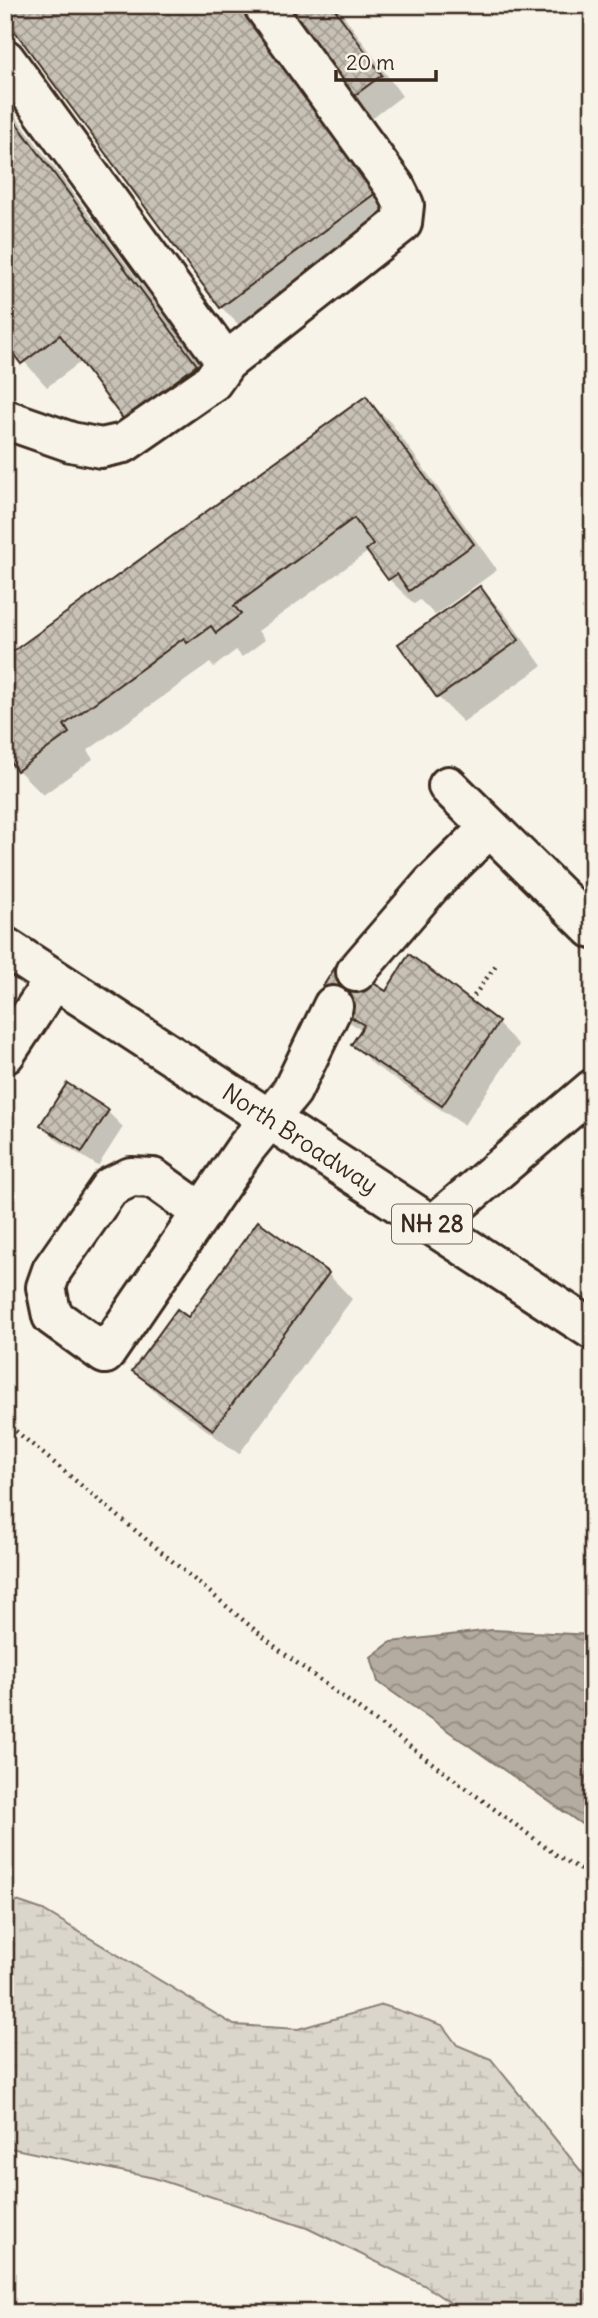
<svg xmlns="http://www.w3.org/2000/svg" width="598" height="2318" font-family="Delius,sans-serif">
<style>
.wetland{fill:url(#wetland-marsh);stroke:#8b8074;stroke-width:2}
.water{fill:url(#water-waves);stroke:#84786c;stroke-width:2}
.shadow{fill:#0003}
.building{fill:url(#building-cross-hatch);stroke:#3b2a1e;stroke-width:2}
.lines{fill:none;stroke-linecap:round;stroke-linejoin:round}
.minor-casing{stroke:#3b2a1e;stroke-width:44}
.major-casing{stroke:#3b2a1e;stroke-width:44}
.path{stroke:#3b2a1e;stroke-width:4.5;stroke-dasharray:2 5;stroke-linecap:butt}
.minor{stroke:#f7f3e8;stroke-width:38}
.major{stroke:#f7f3e8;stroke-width:38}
.labels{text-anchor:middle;stroke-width:5;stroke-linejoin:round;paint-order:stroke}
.shield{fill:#f7f3e8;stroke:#73665b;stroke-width:2}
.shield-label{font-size:23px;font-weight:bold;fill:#3b2a1e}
.street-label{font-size:24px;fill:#3b2a1e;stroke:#f7f3e8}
</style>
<defs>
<pattern id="wetland-marsh" width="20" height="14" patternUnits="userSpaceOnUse" patternTransform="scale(1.75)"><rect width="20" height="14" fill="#dbd6cb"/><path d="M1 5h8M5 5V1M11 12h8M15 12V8" fill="none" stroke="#bdb8ae"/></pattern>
<pattern id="water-waves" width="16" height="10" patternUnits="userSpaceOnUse" patternTransform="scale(1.75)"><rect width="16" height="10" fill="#b4aca0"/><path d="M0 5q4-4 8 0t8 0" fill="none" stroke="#948c82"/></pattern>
<pattern id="building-cross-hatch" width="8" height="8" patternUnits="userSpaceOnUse" patternTransform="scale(1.75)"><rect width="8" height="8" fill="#c8c1b6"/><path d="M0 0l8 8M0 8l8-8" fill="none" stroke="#a49d93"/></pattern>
</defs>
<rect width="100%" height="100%" fill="#f7f3e8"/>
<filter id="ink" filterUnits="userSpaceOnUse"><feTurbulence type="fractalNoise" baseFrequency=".0143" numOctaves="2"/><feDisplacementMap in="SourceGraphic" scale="14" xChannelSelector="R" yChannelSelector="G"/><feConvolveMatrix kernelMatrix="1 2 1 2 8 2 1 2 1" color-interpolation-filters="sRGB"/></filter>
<g filter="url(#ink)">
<!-- wetland -->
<path class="wetland" d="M5,1897L43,1910L234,2025L298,2029L383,2005L442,2025L457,2045L491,2059L593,2186V2313H465L424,2285L307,2228L154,2178L5,2147Z"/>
<!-- water -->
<path class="water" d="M492,1630L593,1635V1832L378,1682L371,1657L391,1642Z"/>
<!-- shadow -->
<path class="shadow" d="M8,5H243L401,218L246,332L221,307Z
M286,5H336L402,96L373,118L352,97Z
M5,102L221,391L150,444L82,361L47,387L5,340Z
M366,398L391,423L497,570L435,615L420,600L414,604L389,579L369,551L258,631L265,640L242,657L236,650L214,667L210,663L87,751L93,759L43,795L18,770L13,654Z
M480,588L504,613L542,666L463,722L438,697Z
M410,957L498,1024L519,1045L464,1125L374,1065L353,1044L362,1030L340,1016L387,993Z
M67,1086L108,1112L123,1127L98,1166L57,1140L42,1125Z
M328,1274L352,1299L239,1454L159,1395L134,1370L188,1319Z"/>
<!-- building -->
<path class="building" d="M5,5H239L377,192L220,308L5,18Z
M284,5H332L382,75L351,98Z
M5,108L197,365L124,420L60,335L21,364L5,343Z
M587,313H593V390H589Z
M366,396L474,544L409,591L397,574L388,580L366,550L373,545L354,518L234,606L241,614L216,633L211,626L187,643L184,638L64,725L69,733L17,771L5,755V649L8,647L12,652Z
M480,586L519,640L437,698L398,644Z
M409,954L499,1022L442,1106L351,1045L364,1025L317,996L339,961L386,991Z
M67,1083L109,1110L82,1152L40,1125Z
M258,1221L329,1273L213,1430L132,1371L177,1309L188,1317Z"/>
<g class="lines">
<!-- minor casing -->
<g class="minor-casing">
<path id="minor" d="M5,59L226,362L212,382L124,443L101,448L71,442L5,419
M226,362L402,223L404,205L395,187L263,5
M448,786L593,929
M356,972L431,885L488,829
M5,1054L54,980
M202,1213L153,1178L131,1177L110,1187L52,1270L46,1287L52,1316L105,1354L245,1149L292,1091L333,1006
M433,1225L593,1089"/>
</g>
<!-- major casing -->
<g class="major-casing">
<g id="major">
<path id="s1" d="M5,947L593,1330"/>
</g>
</g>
<!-- path -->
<path class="path" d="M474,996L498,962
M5,1422L278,1649L555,1854L593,1877"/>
<!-- minor -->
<use href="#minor" class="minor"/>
<!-- major -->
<use href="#major" class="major"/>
</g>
</g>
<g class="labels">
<!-- shield labels -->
<rect class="shield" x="392" y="1204.5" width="80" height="39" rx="5"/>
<g class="shield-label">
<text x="432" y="1232">NH 28</text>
</g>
<!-- street labels -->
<g class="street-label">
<text dy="8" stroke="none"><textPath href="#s1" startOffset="352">North Broadway</textPath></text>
</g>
</g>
<!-- margin -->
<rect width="598" height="2318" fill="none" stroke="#f7f3e8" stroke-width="28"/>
<rect x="14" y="14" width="570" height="2290" fill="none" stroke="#3b2a1e" stroke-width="2.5" filter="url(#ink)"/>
<!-- scale -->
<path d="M336 70v10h100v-10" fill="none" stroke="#3b2a1e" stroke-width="3.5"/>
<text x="346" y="70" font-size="21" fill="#3b2a1e" stroke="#f7f3e8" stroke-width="5" paint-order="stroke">20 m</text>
</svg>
